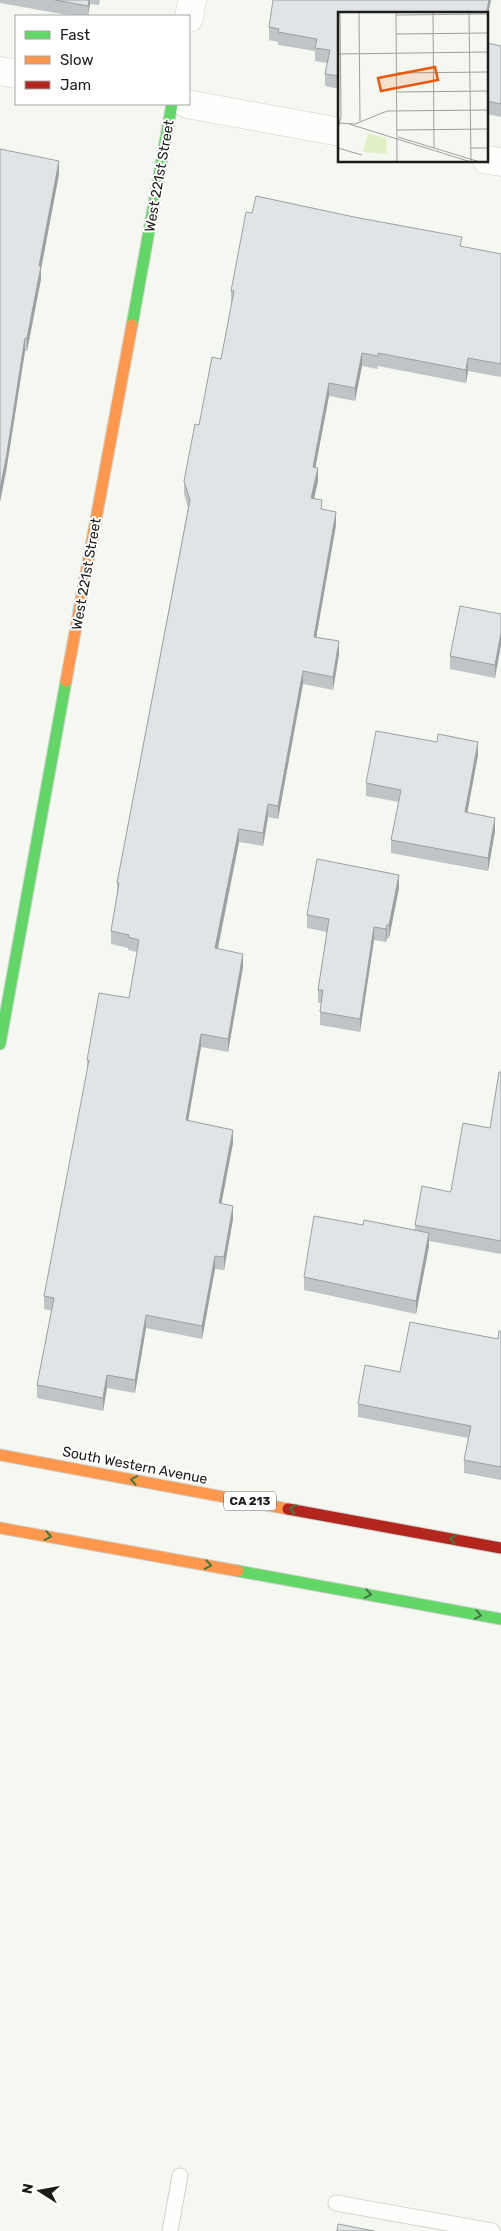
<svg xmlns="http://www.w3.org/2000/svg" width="501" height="2231" font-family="Rubik,sans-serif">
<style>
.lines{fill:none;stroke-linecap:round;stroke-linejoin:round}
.lane-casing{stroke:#cfd2cc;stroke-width:17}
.street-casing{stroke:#cfd2cc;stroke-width:29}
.fast-casing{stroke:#cfd2cc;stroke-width:13}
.slow-casing{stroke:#cfd2cc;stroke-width:13}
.jam-casing{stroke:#cfd2cc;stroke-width:13}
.lane{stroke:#fefefd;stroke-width:15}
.street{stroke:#fefefd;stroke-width:28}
.fast{stroke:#63d668;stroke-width:11}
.slow{stroke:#ff974d;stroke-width:11}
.jam{stroke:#b3261e;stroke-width:11}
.wall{fill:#c1c4c6}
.shaded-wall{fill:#9da0a1}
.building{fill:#e0e4e6;stroke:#9da0a1}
.oneway{stroke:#407a40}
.labels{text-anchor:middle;stroke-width:4;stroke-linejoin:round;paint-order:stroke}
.shield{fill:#fff;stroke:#60615e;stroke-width:1}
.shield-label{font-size:12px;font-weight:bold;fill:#1c1d19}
.street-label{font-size:14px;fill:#1c1d19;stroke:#fff}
.inset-road{fill:none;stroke:#9ea09b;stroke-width:1}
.view{fill:#e8590c;fill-opacity:0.15;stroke:#e8590c;stroke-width:2.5}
.inset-edge{fill:none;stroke:#1c1d19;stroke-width:2.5}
</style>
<rect width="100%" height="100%" fill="#f5f8f1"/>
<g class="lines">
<!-- lane casing -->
<g class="lane-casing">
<path id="lane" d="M336,2203L492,2231
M170,2231L180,2176"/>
</g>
<!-- street casing -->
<g class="street-casing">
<path id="street" d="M189,18L192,0
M0,71L16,74
M187,104L340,132
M487,160L501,162"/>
</g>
<!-- fast casing -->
<g class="fast-casing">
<path id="fast" d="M132,325L172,104
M0,1044L66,681
M238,1571L501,1619"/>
</g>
<!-- slow casing -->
<g class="slow-casing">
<path id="slow" d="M66,681L132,325
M0,1455L288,1509
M0,1528L238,1571"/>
</g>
<!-- jam casing -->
<g class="jam-casing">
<path id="jam" d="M288,1509L501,1548"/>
</g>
<!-- lane -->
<use href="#lane" class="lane"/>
<!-- street -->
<use href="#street" class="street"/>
<!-- fast -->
<use href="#fast" class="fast"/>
<!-- slow -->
<use href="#slow" class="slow"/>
<!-- jam -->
<use href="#jam" class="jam"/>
</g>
<!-- wall -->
<path class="wall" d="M0,0H100L99,5L90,4L88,16H73L0,3Z
M340,14V89L325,86V74L327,63L315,61V51L278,45V42L269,40V27Z
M487,33L488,43L501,46V117L487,114Z
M0,149L59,174L41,269V279L27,351H25L6,472Z
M462,247L501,254V377L468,371L466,383L378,366V369L362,366L355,401L329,396L315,468L318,481L314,499L336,525L316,638L339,654L333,690L303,684L278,819L268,817L263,846L239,842L218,949L243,967L228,1052L201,1047L188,1121L233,1143L221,1204L233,1219L224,1270L215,1269L202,1339L146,1328L135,1393L107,1388L103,1411L37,1398V1385L52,1311L44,1309V1296L87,1073V1060L129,998L137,952L128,950V948L111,944V931L117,896V883L188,508L184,494V481L199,425L221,359L232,304H231V291Z
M501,614L495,678L450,669V656Z
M437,742L478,755L467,813L495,831L488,871L391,853V840L399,802L366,796V783Z
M399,888L389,938H387L386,942L374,940L360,1032L320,1025V1012L321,1003H318V990L327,932L307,928V915Z
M501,1072V1254L429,1241V1246L416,1314L304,1290V1277L363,1225L415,1230V1225L451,1191L490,1128Z
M501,1331V1480L464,1473V1460L468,1438L358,1417V1404L400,1372L498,1339Z"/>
<!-- shaded-wall -->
<path class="shaded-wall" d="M89,0H90V4L88,16Z
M489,0H491L487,21V14H486Z
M59,161V174L41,269V279L27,351V338L39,266Z
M25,338V351L6,472L0,502V489Z
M362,353V366L355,401V388Z
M468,358V371L466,383V370Z
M329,383V396L313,480V467Z
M318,468V481L311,511V498Z
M336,512V525L314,650V637Z
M501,633V645L495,678V665Z
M339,641V654L333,690V677Z
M303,671V684L278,819V806Z
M478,742V755L465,825V812Z
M268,804V817L263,846V833Z
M495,818V831L488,871V858Z
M239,829V842L215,961V948Z
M399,875V888L389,938V925Z
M387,925V938L386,942V929Z
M374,927V940L360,1032V1019Z
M243,954V967L228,1052V1039Z
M201,1034V1047L186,1133V1120Z
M233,1130V1143L219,1216V1203Z
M233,1206V1219L224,1270V1257Z
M429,1233V1246L416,1314V1301Z
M215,1256V1269L202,1339V1326Z
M146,1315V1328L135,1393V1380Z
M107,1375V1388L103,1411V1398Z"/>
<!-- building -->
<path class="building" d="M55,0H89L88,6Z
M273,0H489L486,14H340V76L325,74L330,50L315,48L317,39L278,32L279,29L269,27Z
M487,43L501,46V104L487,101Z
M0,149L59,161L39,266H41L27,338H25L6,459L0,489Z
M256,196L354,217L462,237L460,246L501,254V364L468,358L466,370L378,353V356L362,353L355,388L329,383L313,467L318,468L311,498L322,500L321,509L336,512L314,637L339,641L333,677L303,671L278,806L268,804L263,833L239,829L215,948L243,954L228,1039L201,1034L186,1120L233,1130L219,1203L233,1206L224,1257L215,1256L202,1326L146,1315L135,1380L107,1375L103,1398L37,1385L54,1298L44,1296L89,1060H87L99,993L129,998L139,940L128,937L129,935L111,931L119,883H117L190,500L184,481L195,424L199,425L212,357L221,359L234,291H231L246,212L252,213Z
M460,606L501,614V633L495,665L450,656Z
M376,731L437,742L438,734L478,742L465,812L495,818L488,858L391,840L401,790L366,783Z
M317,859L399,875L389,925H387L386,929L374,927L360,1019L320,1012L323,990H318L329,919L307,915Z
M499,1072H501V1241L415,1225L422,1186L450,1192L451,1191L463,1123L490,1128Z
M314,1216L363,1225L364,1220L429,1233L416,1301L304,1277Z
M410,1322L498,1339L499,1331H501V1467L464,1460L471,1426L358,1404L365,1365L400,1372Z
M338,2224L374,2231H337Z"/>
<!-- one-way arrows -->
<defs><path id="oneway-chevron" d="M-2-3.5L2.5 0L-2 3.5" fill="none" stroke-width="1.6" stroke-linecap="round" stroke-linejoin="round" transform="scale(1.25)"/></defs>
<g class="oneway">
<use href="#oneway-chevron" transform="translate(134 1480) rotate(-169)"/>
<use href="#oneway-chevron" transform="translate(293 1509) rotate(-169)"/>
<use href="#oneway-chevron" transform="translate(48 1536) rotate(10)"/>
<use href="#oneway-chevron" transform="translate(453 1539) rotate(-169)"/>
<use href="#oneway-chevron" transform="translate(208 1565) rotate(10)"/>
<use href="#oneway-chevron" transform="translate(368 1594) rotate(10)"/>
<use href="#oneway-chevron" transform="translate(478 1615) rotate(11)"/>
</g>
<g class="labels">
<!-- shield labels -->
<rect class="shield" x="224" y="1491.5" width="52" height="19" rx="4"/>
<g class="shield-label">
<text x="250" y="1505">CA 213</text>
</g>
<!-- street labels -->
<g class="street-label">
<text transform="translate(159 176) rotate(-80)" y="5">West 221st Street</text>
<text transform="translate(86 574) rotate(-80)" y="5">West 221st Street</text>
<text transform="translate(135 1465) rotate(11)" y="5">South Western Avenue</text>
</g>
</g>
<!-- overview -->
<g transform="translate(338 12)">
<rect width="150" height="150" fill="#f5f8f1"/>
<path d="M30,121L48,126L49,142L25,140Z" fill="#e2f0c8"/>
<path class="inset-road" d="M21,0L22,109M58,0L59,150M95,0L96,136M131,0L133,150M58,3L150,2M59,22L150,21M0,42L150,40M59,61L150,60M59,80L150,79M0,111L17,112L49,99L150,98M11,112L133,150M0,117L3,105L2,0M59,118L150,117M60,125L142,150M0,136L24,143M132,136H150"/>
<path class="view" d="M97,55L100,68L43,79L40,66Z"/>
<rect width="150" height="150" class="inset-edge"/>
</g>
<!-- legend -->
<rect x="15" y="15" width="175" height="90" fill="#ffffff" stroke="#a4a5a3"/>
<rect x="25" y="31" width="25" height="8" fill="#63d668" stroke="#a4a5a3"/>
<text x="60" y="40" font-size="15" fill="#1c1d19">Fast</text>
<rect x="25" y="56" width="25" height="8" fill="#ff974d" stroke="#a4a5a3"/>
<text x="60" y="65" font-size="15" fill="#1c1d19">Slow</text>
<rect x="25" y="81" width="25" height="8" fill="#b3261e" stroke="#a4a5a3"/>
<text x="60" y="90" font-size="15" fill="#1c1d19">Jam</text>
<!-- north arrow -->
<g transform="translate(40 2191) rotate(281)" stroke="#ffffff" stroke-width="4" paint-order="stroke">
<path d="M0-4L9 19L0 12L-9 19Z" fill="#1c1d19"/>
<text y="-8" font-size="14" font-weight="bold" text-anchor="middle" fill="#1c1d19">N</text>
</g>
</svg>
